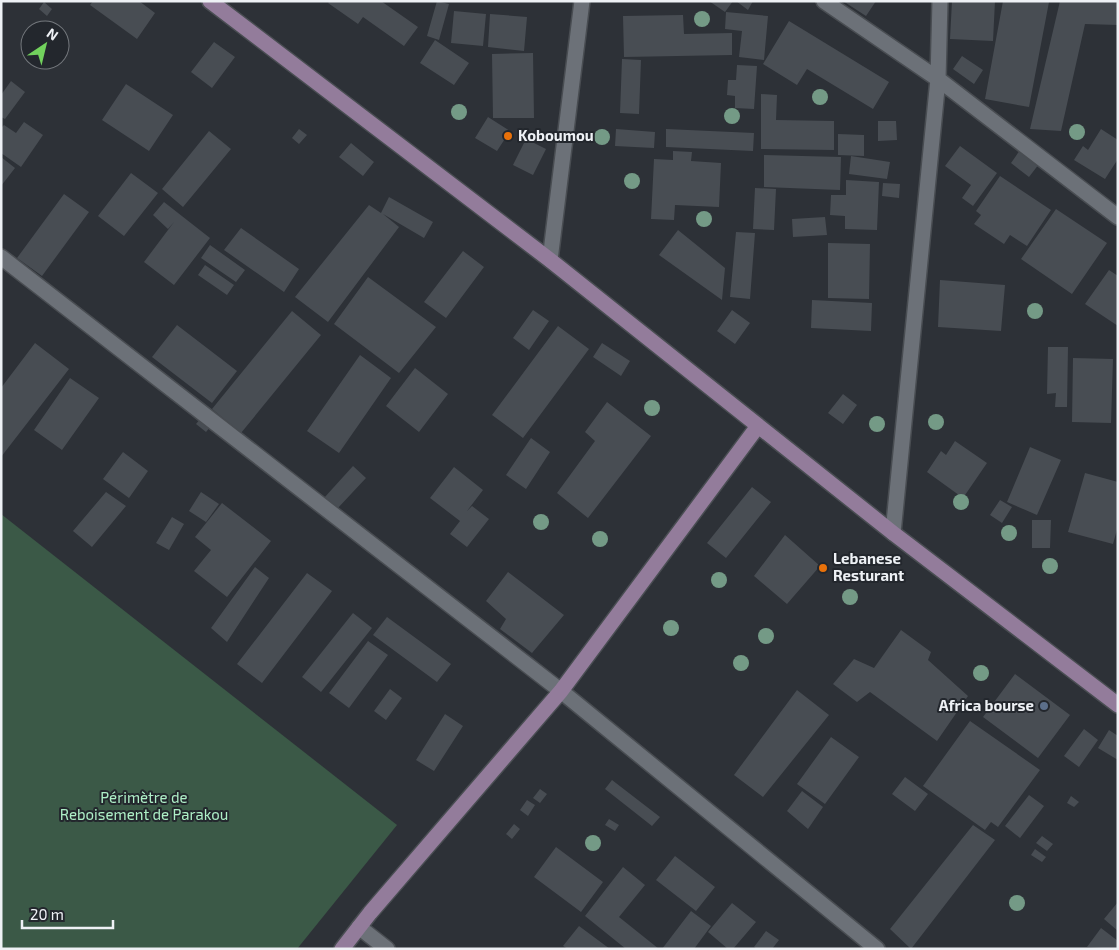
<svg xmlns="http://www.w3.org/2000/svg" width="1119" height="950" font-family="'Exo 2',sans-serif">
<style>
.green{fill:#3b5947}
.building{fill:#484d53}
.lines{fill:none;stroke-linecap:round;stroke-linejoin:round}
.street-casing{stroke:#494d52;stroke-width:18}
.secondary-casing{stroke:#494d52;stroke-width:18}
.street{stroke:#6c7178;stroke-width:15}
.secondary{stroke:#937c9b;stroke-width:15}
.tree{fill:#749a86}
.food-dot{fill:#e8710a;stroke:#23272d;stroke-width:2}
.service-dot{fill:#5c6f8a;stroke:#23272d;stroke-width:2}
.labels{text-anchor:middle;stroke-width:4;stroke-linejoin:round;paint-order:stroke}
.poi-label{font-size:15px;font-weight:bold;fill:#eef1f5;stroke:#23272d;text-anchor:start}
.park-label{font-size:15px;fill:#aeefc7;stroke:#23272d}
</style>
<rect width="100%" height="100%" fill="#2d3137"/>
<!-- green -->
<path class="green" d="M1,514L397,825L297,949H1Z"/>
<!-- building -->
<path class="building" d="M93,1H139L155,13L137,39L90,5Z
M330,1H381L418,27L404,46L363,17L358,24L328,3Z
M437,1L449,4L439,40L427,36Z
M709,1H733L725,12Z
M736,1H753L748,10Z
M843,1H876L866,16Z
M952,1H995L993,41L950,39Z
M1003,1L1049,2L1029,107L985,99Z
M1060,1H1118V25L1085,24L1061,131L1030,129Z
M44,2L52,9L47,16L39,9Z
M454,11L486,14L483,46L451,43Z
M726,12L768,16L764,60L739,57L742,31L725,29Z
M490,14L527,17L524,51L488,47Z
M683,15L684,34L732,33V55L624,57L623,16Z
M789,21L889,82L873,109L807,69L797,85L763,64Z
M435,40L469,63L454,85L420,63Z
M214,42L235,57L212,88L191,72Z
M533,53L534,118H493L492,54Z
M962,56L983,70L974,84L953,69Z
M622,59L641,60L639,114L620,113Z
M737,65L757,66L754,109L735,108V96L727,95L728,80H736Z
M11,81L25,92L5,119L1,117V95Z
M126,84L173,115L149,151L102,120Z
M761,94L777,95L776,120L834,121V150L761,149Z
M488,117L510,131L497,151L475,138Z
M878,121H896L897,140L878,141Z
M24,122L43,135L21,167L1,153V128L4,125L16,133Z
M299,129L307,135L299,144L292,138Z
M616,129L655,132L654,148L615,146Z
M666,129L754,133L753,151L666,147Z
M1101,129L1118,140V159L1105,179L1074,160L1083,146L1088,150Z
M209,131L231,149L183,207L162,189Z
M838,134L864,135V156L838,155Z
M526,139L546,149L533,175L513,165Z
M351,143L374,162L363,176L339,157Z
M960,146L997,173L973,206L962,198L971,185L945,166Z
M1020,150L1039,164L1029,177L1011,163Z
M673,151L692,152L691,161L721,163L719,207L675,205L674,220L651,219L654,159L673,160Z
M764,155L841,157L840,190L764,187Z
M851,156L890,162L887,179L849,174Z
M1,157L15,168L1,186Z
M131,173L158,193L124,236L98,216Z
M1000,176L1051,210L1027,246L1010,235L1004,244L974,224L981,215L976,211Z
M846,180L879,182L877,230L845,229V216L830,215L831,195H846Z
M883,183L900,184L899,198L882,196Z
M755,188L776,189L774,230L753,229Z
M64,194L89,212L42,276L17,258Z
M389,197L433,222L424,238L383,214L399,227L328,322L295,297L369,205L381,213Z
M164,202L210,238L174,285L144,262L174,222L168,229L153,215Z
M1056,209L1107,243L1072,294L1021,259Z
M825,217L827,235L793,237L792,219Z
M241,228L299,269L284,292L224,250Z
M678,230L725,268L722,300L659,255Z
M736,232L755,233L750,299L730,297Z
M828,243L870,244L869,299L828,298Z
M210,245L245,270L236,282L201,258Z
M463,251L484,267L446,318L424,302Z
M205,265L234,285L227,295L198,275Z
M1109,270L1118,276V326L1085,304Z
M368,277L436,327L399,373L334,324Z
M940,280L1005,285L1001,331L938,327Z
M812,300L872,303L871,331L811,328Z
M533,310L549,321L529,350L513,338Z
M732,310L750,323L735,344L717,331Z
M292,311L321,335L241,433L212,409Z
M177,325L237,371L212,403L152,357Z
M558,326L589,349L523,438L492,415Z
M35,343L69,369L1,457V388Z
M602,343L630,361L621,376L593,357Z
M1048,347H1068L1067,407H1055L1056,393L1047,394Z
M360,355L391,378L339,453L307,431Z
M1073,358L1113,359L1111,423L1072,422Z
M415,368L448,394L419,432L386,406Z
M70,378L99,398L62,450L34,430Z
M843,394L857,405L843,424L828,413Z
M607,402L651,436L588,518L557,493L595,441L585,432Z
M201,418L211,426L206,432L196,424Z
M531,438L550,452L526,489L506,475Z
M955,441L987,463L963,498L927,472L941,451L946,455Z
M1030,447L1061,460L1037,515L1007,502Z
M123,452L148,471L129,498L103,479Z
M353,466L366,478L337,509L324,498Z
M454,467L483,490L467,511L472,506L489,519L467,547L450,534L460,521L430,498Z
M1085,473L1118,482V526L1113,544L1068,532Z
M752,487L771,502L726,558L707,543Z
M106,492L126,506L92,547L73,531Z
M201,492L219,504L206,522L189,511Z
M1000,500L1012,507L1002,523L990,515Z
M222,503L271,541L227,597L194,571L211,550L195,537Z
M172,517L184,524L169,550L156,543Z
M1032,520H1051L1050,548H1032Z
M785,535L820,566L787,604L754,576Z
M255,567L269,578L227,642L211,628Z
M508,572L564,615L532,653L500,629L506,619L486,601Z
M307,573L332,591L262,683L237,664Z
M353,613L372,628L321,692L302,677Z
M387,617L451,664L437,682L373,635Z
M901,630L931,652L928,660L968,696L937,741L870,692L857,702L833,684L854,659L874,668Z
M368,641L388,655L349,708L329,693Z
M1015,674L1070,715L1038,758L983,717Z
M390,689L402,698L386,720L374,711Z
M797,690L829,715L763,797L734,775Z
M445,714L463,726L434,771L416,760Z
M970,721L1040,770L998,827L991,822L985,830L923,786Z
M1084,729L1098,740L1079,767L1064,756Z
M1109,730L1118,736V760L1098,748Z
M831,737L859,757L825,804L797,784Z
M905,777L928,794L915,811L892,794Z
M612,780L660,817L652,826L605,789Z
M540,789L547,794L540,803L533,798Z
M802,791L823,807L808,829L787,811Z
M1029,795L1044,806L1020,838L1005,826Z
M1071,796L1079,802L1074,807L1067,803Z
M527,800L535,805L528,816L520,810Z
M609,819L619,825L615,831L605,825Z
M514,824L520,829L512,839L506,834Z
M973,825L995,840L911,949L890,929Z
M1042,836L1053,844L1047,851L1036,843Z
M556,847L603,882L581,912L534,877Z
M1035,849L1046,857L1042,862L1031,855Z
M675,856L715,887L696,911L656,880Z
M623,867L645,885L619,917L659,949H626L585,916Z
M1118,902V931L1104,919Z
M732,903L756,922L733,949H728L708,932Z
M691,911L711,926L694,949H662Z
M579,926L610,949H568L563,946Z
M1101,928L1118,941V949L1087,947Z
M766,931L779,940L772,949H757L754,947Z"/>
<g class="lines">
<!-- street casing -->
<g class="street-casing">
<path id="street" d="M824,1L938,79L1118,217
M1,257L561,691L877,949
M550,260L582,1
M893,533L938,79L940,1
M359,927L387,949"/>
</g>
<!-- secondary casing -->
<g class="secondary-casing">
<path id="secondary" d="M210,1L550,260L893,533L1118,705
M342,949L370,913L561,691L758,426"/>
</g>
<!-- street -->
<use href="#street" class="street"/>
<!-- secondary -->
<use href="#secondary" class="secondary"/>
</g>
<!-- trees -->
<g class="tree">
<circle cx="702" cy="19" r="8"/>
<circle cx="820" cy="97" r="8"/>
<circle cx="459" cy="112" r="8"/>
<circle cx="732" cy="116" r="8"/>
<circle cx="1077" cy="132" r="8"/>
<circle cx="602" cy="137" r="8"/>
<circle cx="632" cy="181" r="8"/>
<circle cx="704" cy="219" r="8"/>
<circle cx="1035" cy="311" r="8"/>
<circle cx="652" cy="408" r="8"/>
<circle cx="936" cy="422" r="8"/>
<circle cx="877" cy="424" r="8"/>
<circle cx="961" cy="502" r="8"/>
<circle cx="541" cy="522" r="8"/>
<circle cx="1009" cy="533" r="8"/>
<circle cx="600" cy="539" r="8"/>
<circle cx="1050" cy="566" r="8"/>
<circle cx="719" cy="580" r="8"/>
<circle cx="850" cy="597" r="8"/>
<circle cx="671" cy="628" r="8"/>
<circle cx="766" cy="636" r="8"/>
<circle cx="741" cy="663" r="8"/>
<circle cx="981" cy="673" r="8"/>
<circle cx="593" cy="843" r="8"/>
<circle cx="1017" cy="903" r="8"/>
</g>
<!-- markers -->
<g class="food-dot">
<circle cx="508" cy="136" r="5"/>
<circle cx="823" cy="568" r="5"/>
</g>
<circle class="service-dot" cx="1044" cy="706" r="5"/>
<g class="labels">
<!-- poi labels -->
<g class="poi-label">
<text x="518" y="141">Koboumou</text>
<text x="833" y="564">Lebanese<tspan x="833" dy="17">Resturant</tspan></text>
<text x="1034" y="711" text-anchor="end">Africa bourse</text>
</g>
<!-- park labels -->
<g class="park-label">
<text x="144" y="803">Périmètre de<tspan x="144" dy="17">Reboisement de Parakou</tspan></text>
</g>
</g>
<!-- border -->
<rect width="1119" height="950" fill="none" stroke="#eef1f5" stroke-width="5"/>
<!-- north arrow -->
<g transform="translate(45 45) rotate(35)"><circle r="24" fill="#23272d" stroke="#74787d"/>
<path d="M0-4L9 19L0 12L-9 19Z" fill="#72d25d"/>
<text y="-8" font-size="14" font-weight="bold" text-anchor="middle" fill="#eef1f5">N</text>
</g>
<!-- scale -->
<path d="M22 920v8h91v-8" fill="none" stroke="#eef1f5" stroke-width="2.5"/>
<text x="30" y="920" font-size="15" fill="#eef1f5" stroke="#23272d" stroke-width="4" paint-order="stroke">20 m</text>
</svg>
